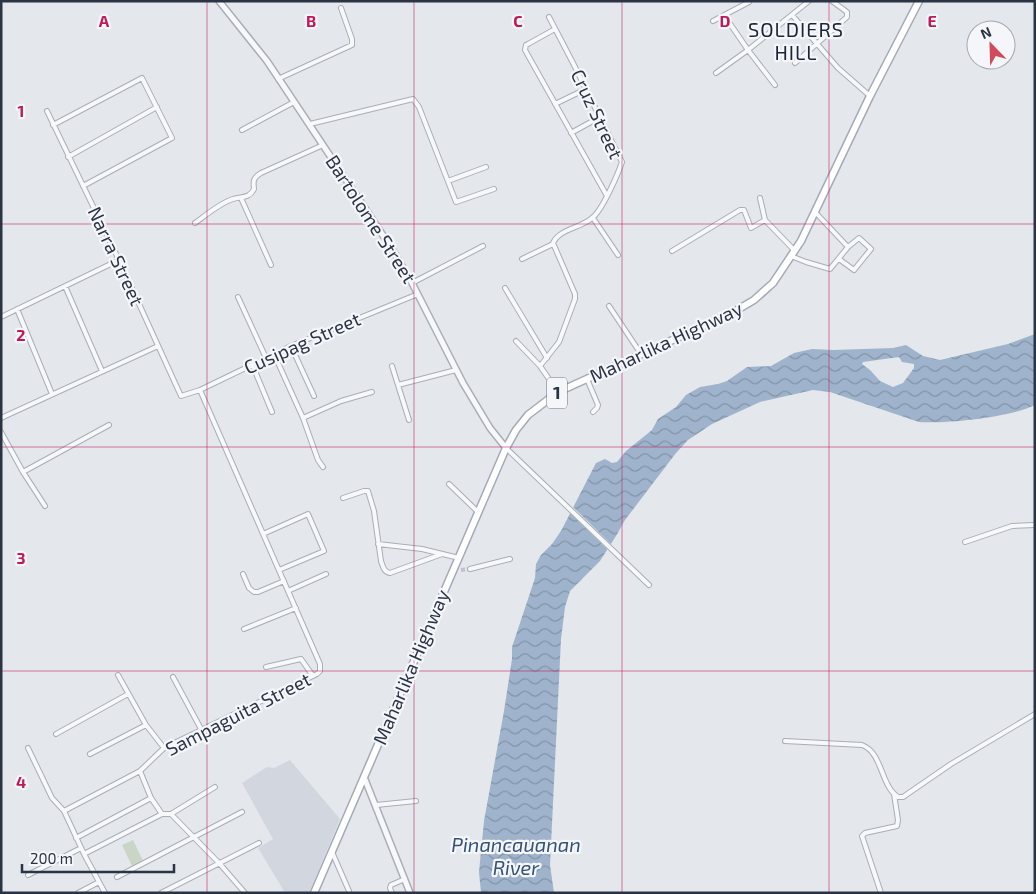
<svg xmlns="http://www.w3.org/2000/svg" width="1036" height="894" font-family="'Exo 2',sans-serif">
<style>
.built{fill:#d2d6de}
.green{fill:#c9d6c5}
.water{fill:url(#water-waves);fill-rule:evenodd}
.pier{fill:#e4e7ec}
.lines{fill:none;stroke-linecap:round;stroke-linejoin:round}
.minor-tunnel{stroke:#bfc3cb;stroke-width:4;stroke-dasharray:4 2;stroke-linecap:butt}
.minor-casing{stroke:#a9aeb7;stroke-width:6}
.tertiary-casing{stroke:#a9aeb7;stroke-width:8}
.primary-casing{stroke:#a3abb8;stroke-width:9}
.minor{stroke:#f7f8fa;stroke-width:4}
.tertiary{stroke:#f7f8fa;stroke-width:5}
.primary{stroke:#fff;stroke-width:6}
.grid{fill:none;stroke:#c2185b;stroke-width:1;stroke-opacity:0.55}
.labels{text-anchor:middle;stroke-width:4.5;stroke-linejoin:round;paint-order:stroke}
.shield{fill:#f4f6f9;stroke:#676e7b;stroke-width:1}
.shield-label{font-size:18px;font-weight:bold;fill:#2b3445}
.street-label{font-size:19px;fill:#2b3445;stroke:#f4f6f9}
.neighbourhood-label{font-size:20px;letter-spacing:1px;fill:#1d2536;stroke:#f4f6f9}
.water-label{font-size:20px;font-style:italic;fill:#34527a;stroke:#f4f6f9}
.grid-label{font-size:16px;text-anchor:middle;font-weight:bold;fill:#c2185b;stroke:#f4f6f9;stroke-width:4.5;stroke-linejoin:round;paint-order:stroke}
</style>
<defs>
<pattern id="water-waves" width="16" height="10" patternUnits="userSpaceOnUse" patternTransform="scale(1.25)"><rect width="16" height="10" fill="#9fb4cc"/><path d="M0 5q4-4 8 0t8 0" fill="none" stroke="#8293a7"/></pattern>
</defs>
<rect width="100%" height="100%" fill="#e4e7ec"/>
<!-- built -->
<path class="built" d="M290,760L340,819L309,893H285L281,886L258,848L273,839L242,783L267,767L274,768Z"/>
<!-- green -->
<path class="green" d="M133,840L143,861L132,866L122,845Z"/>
<!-- water -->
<path class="water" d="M1035,334V405C1012,417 946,424 919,422L830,392L813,390L760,402L712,424L688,440L676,453L625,520L616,536L600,561L570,591L565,607L561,639L550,865L554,893H481L479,872L484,821L504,711L512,659V647L535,578L536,564L541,555L552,544L561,531L596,463L605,459L612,463L617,462L626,451L652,430L658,419L676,407L686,395L700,387L718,384L727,381L747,367L771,366L794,353L812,349L833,350L893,348L906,345L923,356L940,360L1008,344ZM899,357L902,362L914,364V368L903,383L893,387L880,381L870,370L862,364L863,362Z"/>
<!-- pier -->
<path class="pier" d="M571,505L613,546L609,551L568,511Z"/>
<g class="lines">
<!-- minor-tunnel -->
<path class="minor-tunnel" d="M461,570L470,569"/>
<!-- minor casing -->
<g class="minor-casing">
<path id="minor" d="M724,15L748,50L775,85
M792,15L838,68L870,96
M549,17L573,63L622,162C618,174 602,211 592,218C581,228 559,229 553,243L575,294V299L559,342L540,366L558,392
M713,21L749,2
M555,29L528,44L526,45L525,50L607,196
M795,63L847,17V12L832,1
M716,73L748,50L809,1
M278,79L352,45V39L341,8
M555,104L586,89
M47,111L119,260L181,396L200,390L291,346L418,294
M310,124L413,99L419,107L456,202L494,189
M53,125L142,78L172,138L83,186
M242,130L294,102
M571,133L600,117
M68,157L157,107
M448,181L486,167
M241,198L271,265
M760,198L765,220L795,251
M593,218L618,255
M195,223C206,215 220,203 233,199C242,196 249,199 254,189C253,181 253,178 261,173L323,145
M672,251L740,210H744L751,228L765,220
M791,256L806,262L830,269L848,247L815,212
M522,259L553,244
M839,259L854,270L871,249L859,238L848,247
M412,283L483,246
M65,286L102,371
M505,288L547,358
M238,297L266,358
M609,306L641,354
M17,309L52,394
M1,317L119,260
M516,341L540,366
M291,346L314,396
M274,354L303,418L318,460L323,467
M252,364L272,412
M392,366L409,420
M587,379L598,405L597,408L593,412
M398,385L456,370
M200,390L320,664V671L317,674L164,748L140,771L151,798L162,814H171L219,863L245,893
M1,418L158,346
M303,418L341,401L372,392
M1,432L23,472L45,506
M506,448L649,585
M23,472L109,425
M449,484L478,512
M343,498L364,491H368L374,511L381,561C383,567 384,572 390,573L442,554
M263,534L308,514L324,551L279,570
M965,542L1012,526L1035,525
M378,544L422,549L459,558
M470,569L510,559
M243,574L249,588L254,592H258L284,581
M288,591L326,574
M244,629L296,608
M266,667L301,659L313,676
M118,675L146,725L164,748
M173,677L201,729
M56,734L128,694
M785,741L862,745C883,753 880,785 898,797H903L951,764L1035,714
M28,748L52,798L64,811L84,854L105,893
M90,754L146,725
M376,805L416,801
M64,811L140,771
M171,814L215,787
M76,838L151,798
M332,852L349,891
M84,854L162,814
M28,875L81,848
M117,877L242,812
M78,893L99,882
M161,893L259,843
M392,893L390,888L391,885L405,879
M881,893L862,836L865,833L897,826L898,820L894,794"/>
</g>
<!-- tertiary casing -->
<g class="tertiary-casing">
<path id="tertiary" d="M219,1L267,61L390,246L412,283L463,383L490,428L506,448
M364,777L410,893"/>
</g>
<!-- primary casing -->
<g class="primary-casing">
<path id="primary" d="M314,893L506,448L516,430L528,415L558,392L732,313L754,300L773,283L801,241L870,96L919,1"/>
</g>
<!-- minor -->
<use href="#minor" class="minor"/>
<!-- tertiary -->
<use href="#tertiary" class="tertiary"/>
<!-- primary -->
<use href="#primary" class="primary"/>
</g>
<!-- grid -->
<path class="grid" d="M207,1V893M414,1V893M622,1V893M829,1V893M1,224H1035M1,447H1035M1,671H1035"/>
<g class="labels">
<!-- shield labels -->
<rect class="shield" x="547" y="377.5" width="20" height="31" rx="4"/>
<g class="shield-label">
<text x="557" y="399">1</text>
</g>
<!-- street labels -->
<g class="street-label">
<text transform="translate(597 114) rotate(65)" y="7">Cruz Street</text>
<text transform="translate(371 219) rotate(57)" y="7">Bartolome Street</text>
<text transform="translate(116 256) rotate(65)" y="7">Narra Street</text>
<text transform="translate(666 342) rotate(-25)" y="7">Maharlika Highway</text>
<text transform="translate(302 343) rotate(-24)" y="7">Cusipag Street</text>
<text transform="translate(411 667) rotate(-67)" y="7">Maharlika Highway</text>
<text transform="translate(238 714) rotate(-27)" y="7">Sampaguita Street</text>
</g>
<!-- neighbourhood labels -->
<g class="neighbourhood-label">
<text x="796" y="37">SOLDIERS<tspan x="796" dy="23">HILL</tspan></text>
</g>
<!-- water labels -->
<g class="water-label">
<text x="516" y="852">Pinancauanan<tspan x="516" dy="23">River</tspan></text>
</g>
</g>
<g class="grid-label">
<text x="104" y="27">A</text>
<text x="311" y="27">B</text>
<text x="518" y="27">C</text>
<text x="725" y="27">D</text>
<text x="932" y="27">E</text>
<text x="21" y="117">1</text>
<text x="21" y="341">2</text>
<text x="21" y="564">3</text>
<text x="21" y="788">4</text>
</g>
<!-- border -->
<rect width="1036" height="894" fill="none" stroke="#2b3445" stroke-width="5"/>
<!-- north arrow -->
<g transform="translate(991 45) rotate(337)"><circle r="24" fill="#f4f6f9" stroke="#a4a8b1"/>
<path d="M0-4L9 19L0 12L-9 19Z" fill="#d1495b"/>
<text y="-8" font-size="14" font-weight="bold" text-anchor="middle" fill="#2b3445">N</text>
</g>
<!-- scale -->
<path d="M22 864v8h152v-8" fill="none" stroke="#2b3445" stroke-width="2.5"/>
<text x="30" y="864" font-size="15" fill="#2b3445" stroke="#f4f6f9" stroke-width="4" paint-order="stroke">200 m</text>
</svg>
